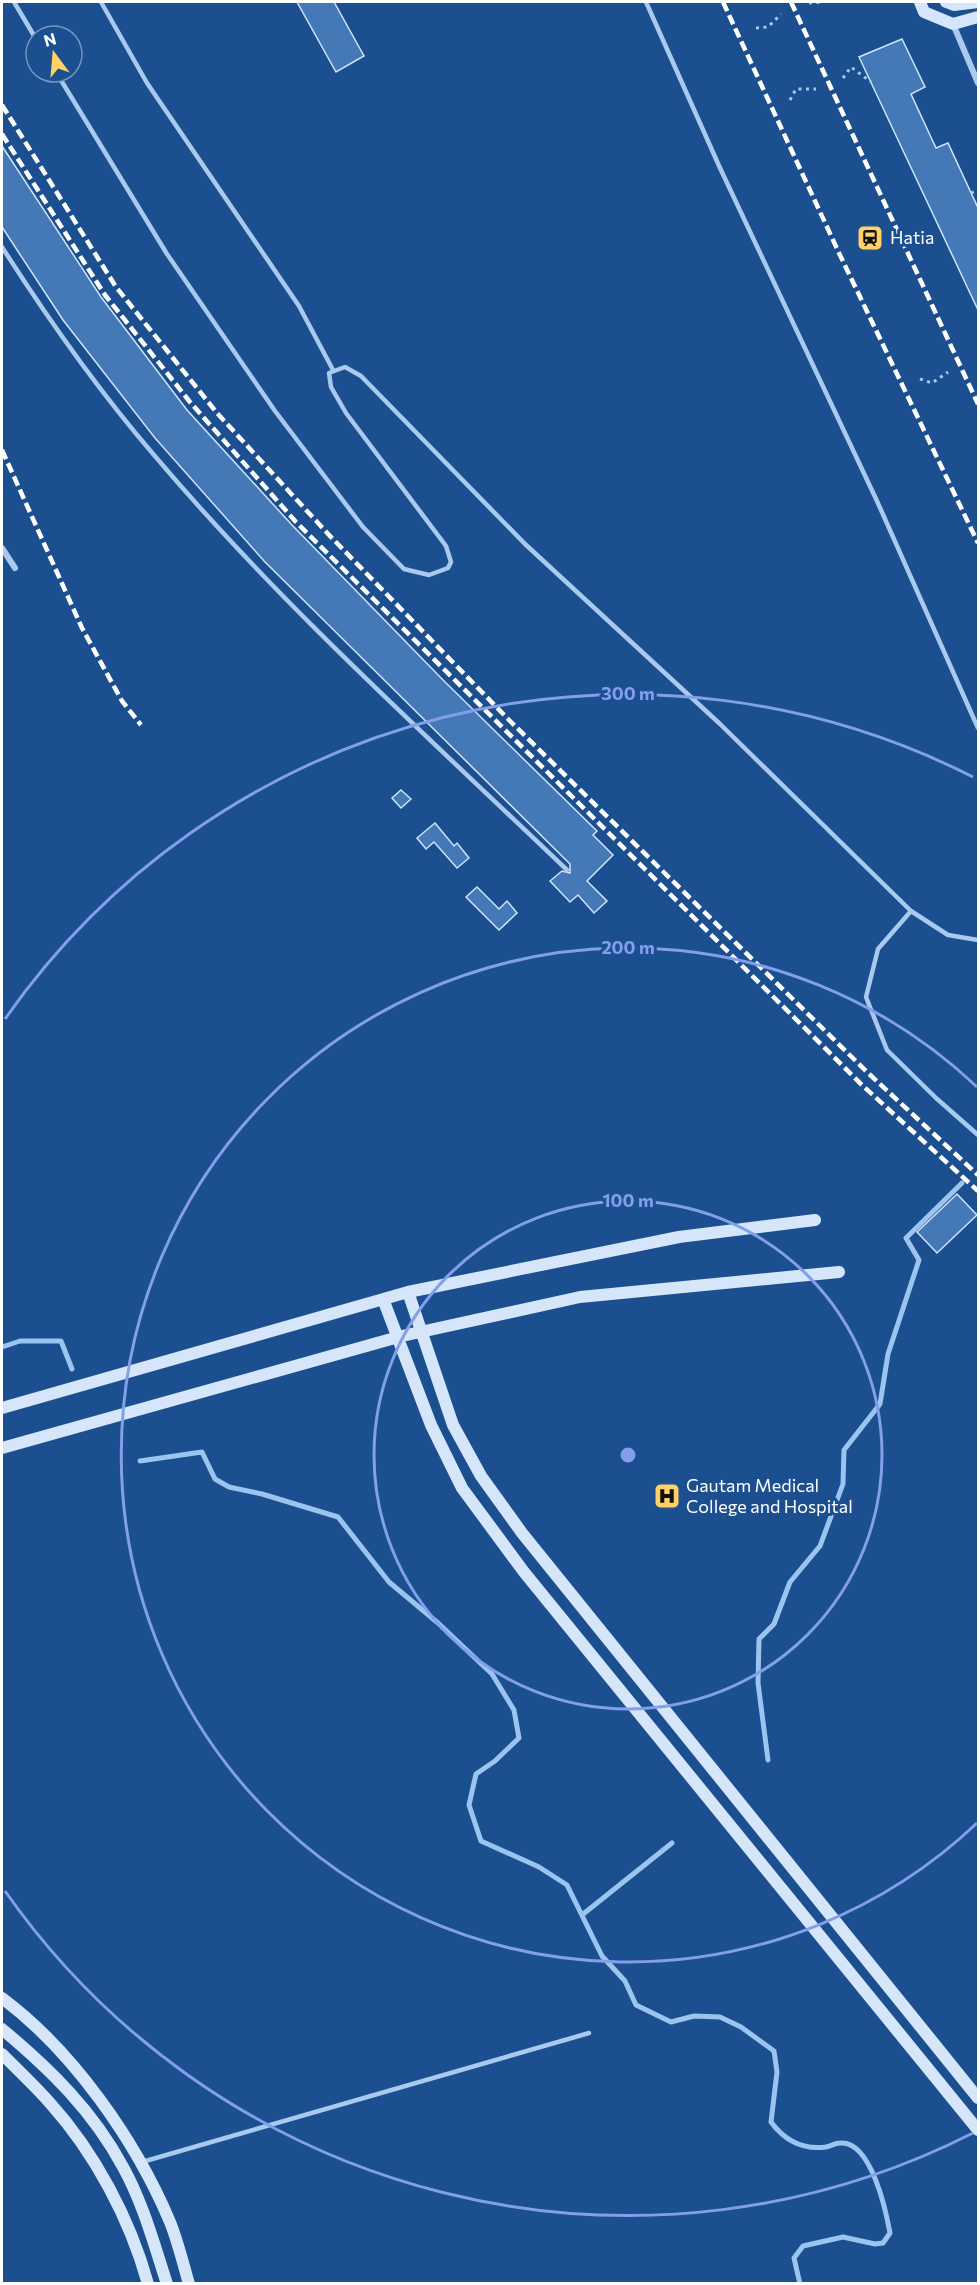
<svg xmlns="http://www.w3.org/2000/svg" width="980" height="2285" font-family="Commissioner,sans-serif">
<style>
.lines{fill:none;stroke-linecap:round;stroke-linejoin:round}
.stream{stroke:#9cc4f0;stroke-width:5}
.building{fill:#4478b7;stroke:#cfe3fa;stroke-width:1.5}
.path{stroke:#a9c9ee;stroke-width:3;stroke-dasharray:3 4.5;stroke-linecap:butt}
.lane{stroke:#a9c9ee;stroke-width:4.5}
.street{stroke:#a9c9ee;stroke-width:6}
.secondary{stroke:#d6e6fa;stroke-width:12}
.rail{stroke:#fff;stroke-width:4.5;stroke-dasharray:10 4.5;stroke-linecap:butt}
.ring{fill:none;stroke:#839eea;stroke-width:3}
.labels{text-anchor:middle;stroke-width:6;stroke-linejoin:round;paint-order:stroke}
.poi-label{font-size:18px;fill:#fff;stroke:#1b4f8f;text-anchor:start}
.centre{fill:#839eea;stroke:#1b4f8f;stroke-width:3}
.ring-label{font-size:18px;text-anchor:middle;font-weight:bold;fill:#839eea;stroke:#1b4f8f;stroke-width:6;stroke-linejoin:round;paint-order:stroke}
</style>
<rect width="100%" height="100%" fill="#1b4f8f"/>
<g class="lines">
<!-- stream -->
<path class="stream" d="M2,1347L20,1341H61L72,1369
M140,1461L202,1452L215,1479L229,1487L262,1494L338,1517L389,1582L438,1623L492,1674L514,1710L519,1738L495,1761L476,1774L469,1805L481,1841L539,1867L567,1885L602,1956L625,1981L636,2005L671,2022L694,2016L720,2017L741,2027L774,2051L777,2072L771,2122C785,2141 803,2150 826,2147C831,2146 835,2143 840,2143C871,2140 886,2211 890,2233L883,2243L875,2244L843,2237L803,2246L794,2258L800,2284
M768,1760L758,1683L759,1639L774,1624L790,1582L820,1546L843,1484L844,1450L880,1404L888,1354L919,1260L906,1238L962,1183
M582,1915L672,1843"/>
</g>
<!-- building -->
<path class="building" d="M297,2H334L364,56L336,72Z
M902,39L925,87L911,94L936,148L948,143L978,208V310L859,57Z
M2,146L101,297L187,410L292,525L443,680L597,831L593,835L613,855L587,881L607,901L594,913L578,895L570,902L550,881L562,871L570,873V864L264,561L155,438L63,320L2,227Z
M401,790L411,799L401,808L392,798Z
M435,823L454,846L457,843L469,858L457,868L434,842L426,849L417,838Z
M477,887L499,909L507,901L517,913L499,930L466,897Z
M957,1194L977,1215L937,1253L917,1232Z"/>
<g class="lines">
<!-- path -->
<path class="path" d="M809,3L823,2
M756,28L768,27L781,14
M843,78L851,67L871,82
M790,100L796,89H816
M971,193L978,190
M920,379L932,383L948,372"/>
<!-- lane -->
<path class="lane" d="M14,2L36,39
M101,2L147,83L299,306L333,370
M646,2L720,168L877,501L978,728
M56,72L167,254L275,411L363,527L404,569L429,575L448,568L451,562L446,546L346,413L331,387L329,373L345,367L361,376L525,544L719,723L911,911L948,935L978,940
M2,247C48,319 98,390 154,455C280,604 426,735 567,870
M911,911L878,949L866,997L887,1050L936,1098L978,1135
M142,2162L589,2033"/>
<!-- street -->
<path class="street" d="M953,24L978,83
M2,548L15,568"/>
<!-- secondary -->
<path class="secondary" d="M920,2L924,12L953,24L978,17
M946,2L954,5L978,2
M408,1292L453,1425L481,1476L522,1533L978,2098
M383,1299L431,1425L462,1488L524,1572L978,2130
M2,1408L408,1292L679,1237L815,1220
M2,1448L402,1336L580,1297L839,1272
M2,1998C73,2051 136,2141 170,2222C178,2242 183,2263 189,2284
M2,2029C50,2069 93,2111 123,2167C143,2203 154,2244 167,2284
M2,2054C18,2070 35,2086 50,2103C95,2153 130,2219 148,2284"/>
<!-- rail -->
<path class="rail" d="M723,2L839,253L978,543
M791,2L978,404
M2,105L116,287L217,413L330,536L511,722L867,1072L978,1175
M2,134L105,295L190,402L296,522L863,1086L978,1191
M2,450L82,628L122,701L141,725"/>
</g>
<!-- distance rings -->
<g class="ring">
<circle cx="628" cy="1455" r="254"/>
<path d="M977 1823A507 507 0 1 1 977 1087"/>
<path d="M973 2133A761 761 0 0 1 5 1891M5 1019A761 761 0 0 1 973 777"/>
</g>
<!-- icons -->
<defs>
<g id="station-square" transform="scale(1.35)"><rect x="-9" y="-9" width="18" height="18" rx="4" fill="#ffd166" stroke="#1b4f8f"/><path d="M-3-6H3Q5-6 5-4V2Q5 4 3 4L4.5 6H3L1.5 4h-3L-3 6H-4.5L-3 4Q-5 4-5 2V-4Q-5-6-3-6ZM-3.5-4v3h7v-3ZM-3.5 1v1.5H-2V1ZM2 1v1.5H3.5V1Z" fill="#111"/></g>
<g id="hospital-square" transform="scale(1.35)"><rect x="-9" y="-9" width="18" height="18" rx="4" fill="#ffd166" stroke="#1b4f8f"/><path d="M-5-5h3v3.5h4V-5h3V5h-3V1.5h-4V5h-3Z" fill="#111"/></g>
</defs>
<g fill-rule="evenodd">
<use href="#station-square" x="870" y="238"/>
<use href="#hospital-square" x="667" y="1496"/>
</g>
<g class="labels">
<!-- poi labels -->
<g class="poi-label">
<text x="890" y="244">Hatia</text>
<text x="686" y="1492">Gautam Medical<tspan x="686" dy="21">College and Hospital</tspan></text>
</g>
</g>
<circle cx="628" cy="1455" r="9" class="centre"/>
<g class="ring-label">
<text x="628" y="700">300 m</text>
<text x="628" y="954">200 m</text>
<text x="628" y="1207">100 m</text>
</g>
<!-- border -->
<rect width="980" height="2285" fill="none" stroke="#ffffff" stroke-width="6"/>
<!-- north arrow -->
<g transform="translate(54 54) rotate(344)"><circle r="28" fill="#1b4f8f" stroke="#7695bc" stroke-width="1.5"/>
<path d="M0-4.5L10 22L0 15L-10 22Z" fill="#ffd166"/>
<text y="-9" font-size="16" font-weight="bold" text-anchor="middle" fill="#ffffff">N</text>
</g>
</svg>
